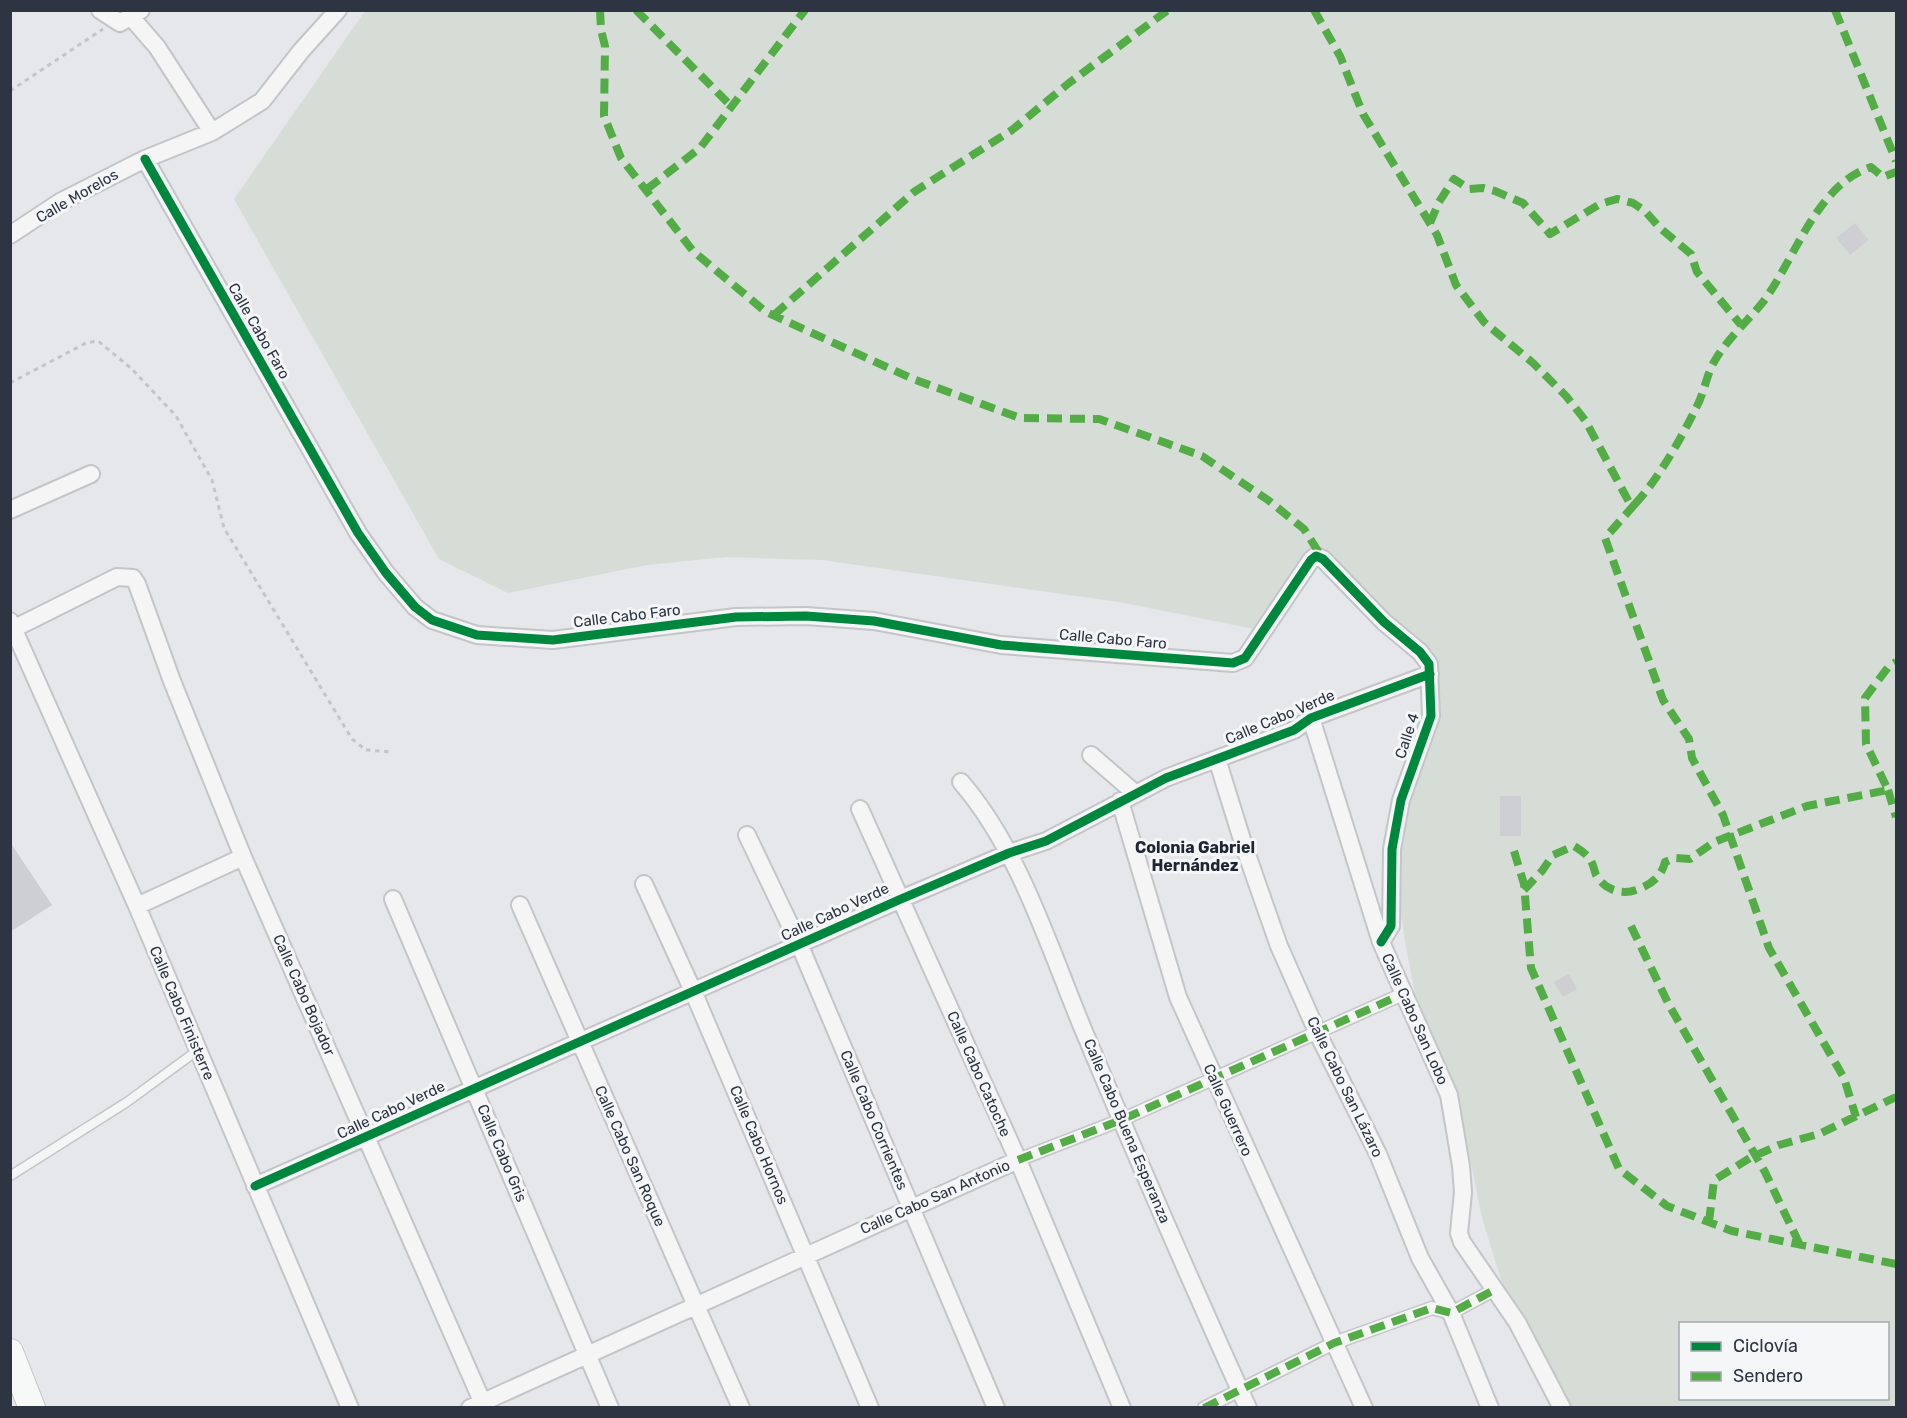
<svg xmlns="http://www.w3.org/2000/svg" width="1907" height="1418" font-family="Rubik,sans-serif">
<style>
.green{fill:#d6ddd6;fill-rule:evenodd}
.building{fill:#cecfd2}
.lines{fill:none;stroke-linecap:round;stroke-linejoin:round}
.service-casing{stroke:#c3c5c8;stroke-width:11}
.pedestrian-casing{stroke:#c3c5c8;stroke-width:15}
.minor-casing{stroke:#c3c5c8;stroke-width:20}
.primary-casing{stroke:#c2c4c7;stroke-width:28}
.path{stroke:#c3c5c8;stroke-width:3;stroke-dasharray:4.5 4.5;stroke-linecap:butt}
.service{stroke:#f5f5f6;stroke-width:8}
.pedestrian{stroke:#f5f5f6;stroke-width:12}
.minor{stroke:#f5f5f6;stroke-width:16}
.primary{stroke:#f7f8f8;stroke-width:26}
.quiet{stroke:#54ac46;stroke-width:8;stroke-dasharray:15 8;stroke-linecap:butt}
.cycleway-casing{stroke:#f4f6f8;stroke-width:13}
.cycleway{stroke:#00873e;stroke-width:9}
.labels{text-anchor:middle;stroke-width:6;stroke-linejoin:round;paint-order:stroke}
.street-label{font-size:15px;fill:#2d3442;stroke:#f4f6f8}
.neighbourhood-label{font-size:16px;font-weight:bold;fill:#1f2633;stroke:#f4f6f8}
</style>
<rect width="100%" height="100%" fill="#e5e7ea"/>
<!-- green -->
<path class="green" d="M365,11H1896V1407H1566L1504,1289L1482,1218L1459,1102L1415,994L1405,941L1395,872L1436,671L1315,544L1254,629L1119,602L822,560L726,557L647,565L508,593L439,559L234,199ZM1680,1324H1888V1398H1680Z"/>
<!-- building -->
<path class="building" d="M1855,223L1869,240L1850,255L1836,238Z
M1500,796H1521V836H1500Z
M10,842L52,905L10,932Z
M1569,974L1577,989L1563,997L1554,982Z"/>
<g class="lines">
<!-- service casing -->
<g class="service-casing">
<path id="service" d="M10,1176L127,1102L198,1050"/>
</g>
<!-- pedestrian casing -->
<g class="pedestrian-casing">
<path id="pedestrian" d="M1018,1160L1121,1120L1403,994
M1204,1408L1334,1343L1432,1308L1451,1313L1494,1290"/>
</g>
<!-- minor casing -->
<g class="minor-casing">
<path id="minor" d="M100,10L120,23L141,10
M131,17L157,47L212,132
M145,159L358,533L386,573L415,607L432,620L477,635L553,640L736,617L806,616L874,621L1001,645L1233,663L1245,658L1311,560L1316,556L1323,559L1384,622L1420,652L1429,664L1431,716L1401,800L1392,849L1391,926L1381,942
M10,235L60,202L145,159L212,132L262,101L301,51L338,10
M10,510L91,474
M10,621L137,906L350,1408
M15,628L117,577L133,578L137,584L172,681L243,857L485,1408
M1311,718L1381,942L1449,1095L1461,1166L1463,1192L1459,1233L1462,1242L1517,1322L1562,1408
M1091,755L1136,794
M1217,759L1244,846L1279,946L1318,1034L1378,1154L1420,1258L1451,1313L1490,1408
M961,782C1019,849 1049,947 1083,1029C1136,1156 1191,1282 1248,1408
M1120,801L1178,997L1364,1408
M860,809L1018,1160L1122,1408
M747,835L800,946L996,1408
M644,884L693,991L870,1408
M393,899L610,1408
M520,905L741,1408
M137,906L243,857
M255,1186L901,899L1009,853L1046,841L1166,778L1294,730L1311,718L1430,674
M470,1408L1018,1160"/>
</g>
<!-- primary casing -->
<g class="primary-casing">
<path id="primary" d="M10,1352L32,1408"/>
</g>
<!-- path -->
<path class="path" d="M10,91L103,29
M10,383L86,343L98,341L132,369L176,416L212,480L224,528L352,739L366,750L391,752"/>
<!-- service -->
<use href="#service" class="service"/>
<!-- pedestrian -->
<use href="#pedestrian" class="pedestrian"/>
<!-- minor -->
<use href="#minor" class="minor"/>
<!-- primary -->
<use href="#primary" class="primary"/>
<!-- quiet -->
<path class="quiet" d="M600,10L601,30L605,46L604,116L621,158L693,251L766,312L913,379L1020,418L1099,419L1202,456L1268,500L1304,529L1323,559
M636,10L731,106
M1314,10L1340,56L1363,114L1437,235L1456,285L1484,322L1533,363L1566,396L1585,420L1630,504H1635C1657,481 1682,437 1696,408C1704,394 1706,376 1714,362C1727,339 1747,322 1763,302C1796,258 1816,185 1871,167L1883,177L1896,172
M1835,10L1896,161
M647,189L700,148L805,10
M1430,223L1439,202L1454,179L1469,189L1483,188L1495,191L1523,203L1550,234L1600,204L1617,199L1633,203L1645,211L1660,228L1691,254L1697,272L1741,325
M774,315L914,192L1012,130L1069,83L1168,10
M1635,504L1605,538L1663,700L1689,739L1692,758L1723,815L1769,948L1844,1078L1856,1117
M1888,790L1896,817
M1514,851L1524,884L1531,968L1619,1169L1667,1206L1732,1231L1896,1264
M1524,890L1542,871L1553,855L1574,846C1579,849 1585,853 1589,858C1593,862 1594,870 1596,875C1606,892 1625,896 1641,888C1653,883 1662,875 1665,862L1675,858L1690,859L1714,842L1807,806L1888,790L1866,744L1865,698L1889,666L1896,662
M1631,926L1669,1005L1765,1172L1800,1245
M1018,1160L1121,1120L1403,994
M1709,1222L1714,1180L1750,1158L1779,1145L1819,1134L1896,1097
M1204,1408L1334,1343L1432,1308L1451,1313L1494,1290"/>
<!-- cycleway casing -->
<g class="cycleway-casing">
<path id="cycleway" d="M145,159L358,533L386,573L415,607L432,620L477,635L553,640L736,617L806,616L874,621L1001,645L1233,663L1245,658L1311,560L1316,556L1323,559L1384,622L1420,652L1429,664L1431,716L1401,800L1392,849L1391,926L1381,942
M255,1186L901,899L1009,853L1046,841L1166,778L1294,730L1311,718L1430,674"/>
</g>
<!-- cycleway -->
<use href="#cycleway" class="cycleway"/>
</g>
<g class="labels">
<!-- street labels -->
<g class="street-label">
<text transform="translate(77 196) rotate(-30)" y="5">Calle Morelos</text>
<text transform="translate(259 331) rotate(60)" y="5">Calle Cabo Faro</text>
<text transform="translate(627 616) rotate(-7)" y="5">Calle Cabo Faro</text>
<text transform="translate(1113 639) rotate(5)" y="5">Calle Cabo Faro</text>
<text transform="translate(1280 717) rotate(-23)" y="5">Calle Cabo Verde</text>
<text transform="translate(1407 736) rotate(-72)" y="5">Calle 4</text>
<text transform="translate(835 912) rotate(-25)" y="5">Calle Cabo Verde</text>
<text transform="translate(304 995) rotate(66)" y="5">Calle Cabo Bojador</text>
<text transform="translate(182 1013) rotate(67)" y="5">Calle Cabo Finisterre</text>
<text transform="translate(1415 1019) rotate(66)" y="5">Calle Cabo San Lobo</text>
<text transform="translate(979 1074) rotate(66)" y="5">Calle Cabo Catoche</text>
<text transform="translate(1345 1087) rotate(64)" y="5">Calle Cabo San Lázaro</text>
<text transform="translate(391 1110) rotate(-25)" y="5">Calle Cabo Verde</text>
<text transform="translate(1228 1110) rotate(66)" y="5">Calle Guerrero</text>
<text transform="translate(874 1120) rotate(67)" y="5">Calle Cabo Corrientes</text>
<text transform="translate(1127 1131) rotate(67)" y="5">Calle Cabo Buena Esperanza</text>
<text transform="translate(759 1145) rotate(67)" y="5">Calle Cabo Hornos</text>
<text transform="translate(502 1153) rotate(67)" y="5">Calle Cabo Gris</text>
<text transform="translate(630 1156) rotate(66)" y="5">Calle Cabo San Roque</text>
<text transform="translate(935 1197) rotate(-24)" y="5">Calle Cabo San Antonio</text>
</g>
<!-- neighbourhood labels -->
<g class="neighbourhood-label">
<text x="1195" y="853">Colonia Gabriel<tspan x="1195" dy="18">Hernández</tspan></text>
</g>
</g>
<!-- border -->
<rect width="1907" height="1418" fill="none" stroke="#2d3442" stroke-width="24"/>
<!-- legend -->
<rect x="1679" y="1322" width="210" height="78" fill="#f4f6f8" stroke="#a4a8af" stroke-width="1.5"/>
<rect x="1691" y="1342" width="30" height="9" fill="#00873e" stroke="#a4a8af" stroke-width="1.5"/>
<text x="1733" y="1352" font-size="18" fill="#2d3442">Ciclovía</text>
<rect x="1691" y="1372" width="30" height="9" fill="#54ac46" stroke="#a4a8af" stroke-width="1.5"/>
<text x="1733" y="1382" font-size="18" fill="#2d3442">Sendero</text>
</svg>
